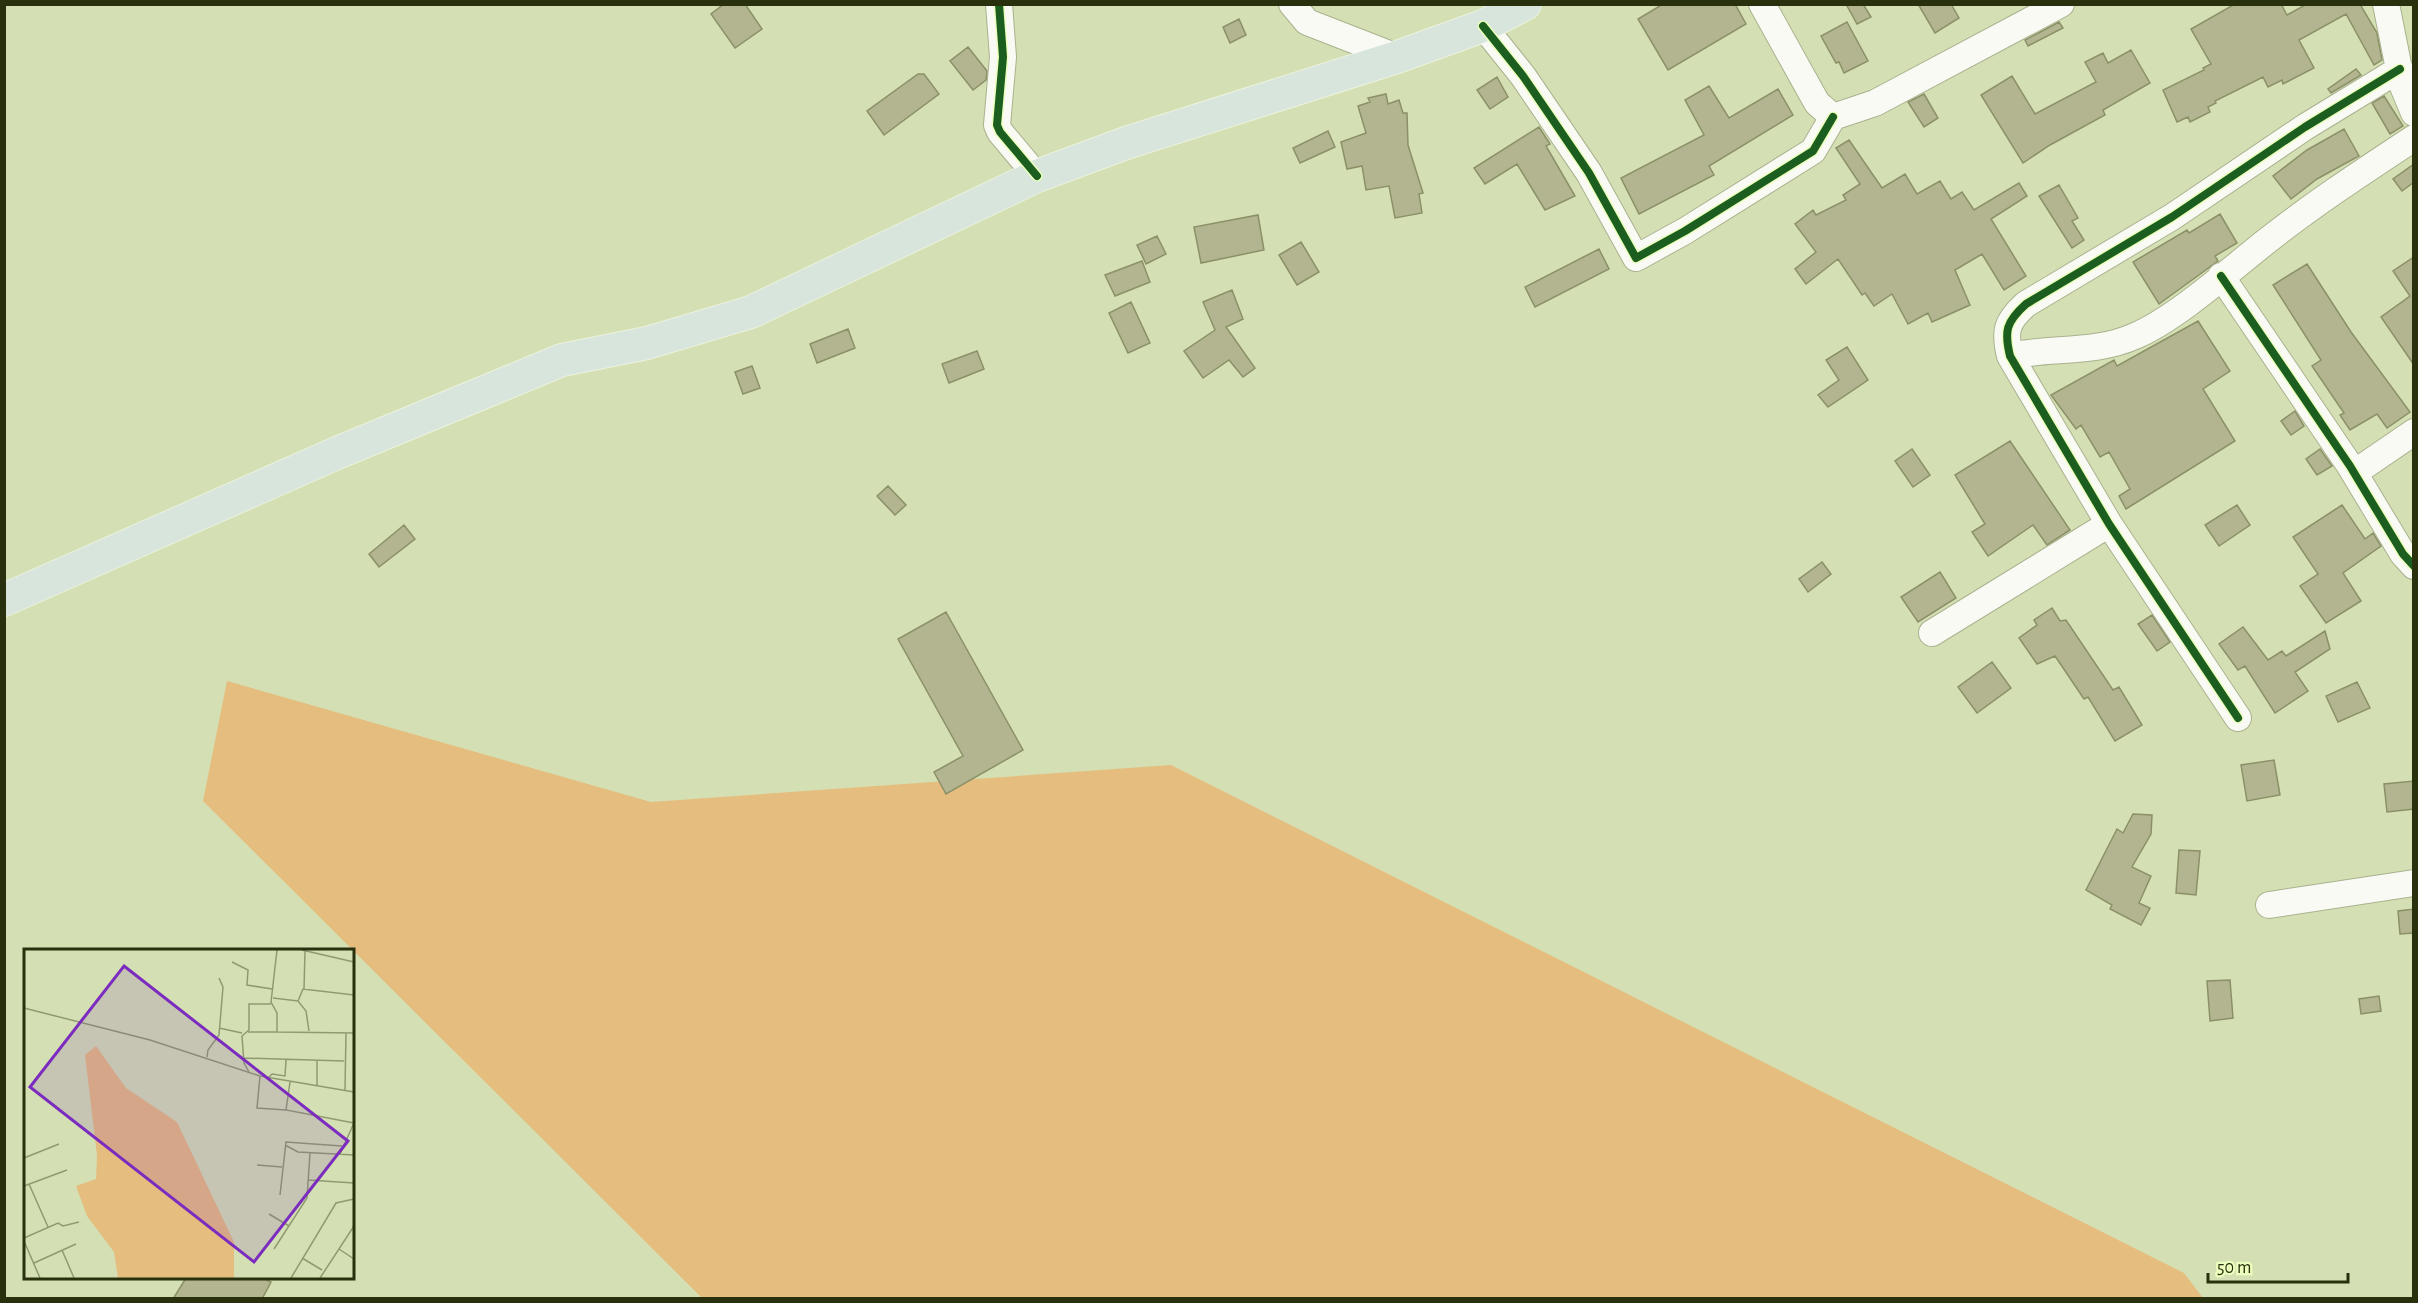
<svg xmlns="http://www.w3.org/2000/svg" width="2418" height="1303" font-family="'Alegreya Sans',sans-serif">
<style>
.forest{fill:#e5bd7f}
.building{fill:#b2b590;stroke:#8c9067;stroke-width:1.5}
.lines{fill:none;stroke-linecap:round;stroke-linejoin:round}
.minor-casing{stroke:#a9b28f;stroke-width:28}
.major-casing{stroke:#ecf1dd;stroke-width:34}
.minor{stroke:#f9faf4;stroke-width:26}
.major{stroke:#d8e5dd;stroke-width:32}
.cycleway-casing{stroke:#ecffbc;stroke-width:11}
.cycleway{stroke:#1b5e20;stroke-width:8}
.inset-road{fill:none;stroke:#8f9a71;stroke-width:1.5}
.view{fill:#7b2cbf;fill-opacity:0.15;stroke:#7b2cbf;stroke-width:3}
.inset-edge{fill:none;stroke:#28300d;stroke-width:3}
</style>
<rect width="100%" height="100%" fill="#d4e0b3"/>
<!-- forest -->
<path class="forest" d="M227,681L651,802L1171,765L2184,1273L2203,1298H702L203,801Z"/>
<!-- building -->
<path class="building" d="M724,4H745L762,29L735,48L711,14Z
M1663,4H1735L1746,24L1668,70L1638,19Z
M1846,4H1863L1871,17L1857,24Z
M1918,4H1951L1959,18L1935,33Z
M2235,4H2281L2287,15L2307,4H2364L2361,6L2377,33L2382,60L2374,65L2346,14L2299,40L2314,68L2283,84L2282,80L2268,87L2263,77L2215,101L2216,103L2208,107L2210,112L2190,122L2188,117L2177,122L2163,90L2204,70L2203,68L2211,64L2191,29Z
M1239,19L1246,35L1230,43L1223,27Z
M1847,22L1868,61L1844,73L1839,62L1836,63L1821,36Z
M2059,22L2063,28L2028,46L2025,40Z
M968,47L987,71L986,80L973,90L950,61Z
M2131,50L2150,83L2103,110L2105,115L2050,145L2023,163L1981,95L2012,76L2035,114L2096,82L2085,62L2103,53L2108,63Z
M2356,69L2361,75L2331,93L2328,89Z
M918,74H924L939,94L884,135L867,111Z
M1497,77L1508,97L1490,109L1477,90Z
M1709,86L1729,118L1778,89L1793,115L1709,166L1714,175L1639,214L1621,178L1704,135L1685,100Z
M1386,94L1388,104L1399,100L1403,113H1407L1408,145L1423,193L1419,194L1422,213L1395,218L1389,186L1366,190L1362,166L1347,169L1341,142L1366,133L1358,106L1370,102L1368,98Z
M1924,94L1938,118L1924,127L1908,102Z
M2384,96L2403,126L2390,134L2372,103Z
M1539,127L1550,144L1546,146L1575,196L1545,210L1517,164L1485,184L1474,168Z
M2344,129L2359,156L2317,179L2291,199L2273,176L2307,150Z
M1328,131L1335,147L1300,163L1293,148Z
M1849,140L1882,188L1905,174L1917,194L1940,181L1951,199L1962,192L1974,210L2019,183L2027,196L1991,219L2026,276L2004,290L1982,254L1955,270L1970,305L1932,322L1928,313L1908,324L1892,294L1874,306L1865,293L1862,295L1838,259L1806,284L1795,269L1816,252L1795,224L1813,210L1816,215L1846,200L1843,195L1860,184L1836,148Z
M2414,164V182L2402,191L2393,179Z
M2059,185L2078,218L2072,221L2084,240L2072,248L2039,196Z
M2220,214L2237,243L2215,256L2218,261L2159,304L2133,262L2187,230L2189,233Z
M1258,215L1264,250L1201,263L1194,227Z
M1157,236L1166,254L1146,264L1137,245Z
M1301,242L1319,272L1297,285L1279,255Z
M1599,249L1609,269L1535,307L1525,287Z
M2414,257V365L2381,317L2410,296L2393,271Z
M1142,261L1150,282L1115,296L1105,275Z
M2307,264L2351,332L2410,412L2387,428L2377,414L2350,430L2340,415L2344,413L2312,366L2321,360L2273,285Z
M1232,290L1243,319L1226,327L1255,368L1243,377L1229,360L1203,378L1184,351L1215,330L1203,302Z
M1131,302L1150,343L1128,353L1109,313Z
M2198,321L2230,371L2203,389L2235,441L2126,509L2119,496L2130,489L2109,452L2100,457L2081,425L2076,429L2051,395L2114,360L2117,366Z
M848,329L855,348L817,363L810,344Z
M1847,347L1868,380L1828,407L1818,395L1839,380L1826,360Z
M977,351L984,369L949,383L942,364Z
M752,366L760,388L743,394L735,372Z
M2295,411L2304,426L2291,435L2281,421Z
M2010,441L2070,530L2047,545L2033,525L1988,556L1972,532L1985,524L1955,475Z
M1912,449L1930,475L1913,487L1895,461Z
M2320,449L2332,466L2317,475L2306,459Z
M888,486L906,505L895,515L877,496Z
M2237,505L2250,525L2219,546L2205,525Z
M2342,505L2365,539L2373,533L2381,546L2343,573L2361,601L2326,623L2300,586L2318,574L2293,537Z
M404,525L415,539L379,567L369,554Z
M1822,562L1831,574L1808,592L1799,579Z
M1940,572L1956,598L1918,622L1901,597Z
M2052,608L2060,621L2066,620L2113,690L2119,687L2142,725L2115,741L2088,697L2084,699L2055,656L2037,664L2019,638L2037,625L2034,620Z
M946,612L1023,750L946,794L934,772L963,756L898,639Z
M2152,615L2170,642L2157,651L2138,624Z
M2243,627L2268,660L2282,651L2286,656L2325,631L2330,649L2295,672L2308,691L2275,713L2245,666L2238,670L2219,644Z
M1992,662L2011,688L1977,713L1958,687Z
M2357,682L2370,708L2338,722L2326,696Z
M2274,760L2280,795L2247,801L2241,765Z
M2414,781V809L2387,812L2384,784Z
M2133,814L2152,815L2151,834L2132,867L2151,876L2139,903L2150,908L2141,925L2110,909L2112,905L2086,890L2117,829L2123,833Z
M2179,850L2200,851L2196,895L2176,893Z
M2414,909V933L2400,934L2398,911Z
M2230,980L2233,1018L2210,1021L2207,981Z
M2379,996L2381,1011L2361,1014L2359,999Z
M186,1278H263L271,1282L262,1299H173Z"/>
<g class="lines">
<!-- minor casing -->
<g class="minor-casing">
<path id="minor" d="M999,4L1003,57L997,125L1000,132L1037,176
M1292,4L1307,22L1397,57
M1762,4L1817,103L1833,117L1875,103L2061,4
M2386,4L2402,84L2414,113
M1483,26L1523,76L1589,173L1636,258L1685,231L1813,151L1833,117
M2221,276L2350,466L2403,554L2414,566
M2010,356C2051,347 2095,354 2135,336C2177,318 2231,269 2268,240C2315,203 2364,171 2414,138
M2354,473L2414,432
M1932,633L2109,524
M2238,718L2109,524L2010,356C2004,331 2006,322 2026,304L2172,217L2305,127L2400,69
M2269,905L2414,883"/>
</g>
<!-- major casing -->
<g class="major-casing">
<path id="major" d="M4,600L337,453L562,360L647,343L751,312L1037,176L1126,143L1397,57L1483,26L1525,4"/>
</g>
<!-- minor -->
<use href="#minor" class="minor"/>
<!-- major -->
<use href="#major" class="major"/>
<!-- cycleway casing -->
<g class="cycleway-casing">
<path id="cycleway" d="M999,4L1003,57L997,125L1000,132L1037,176
M1483,26L1523,76L1589,173L1636,258L1685,231L1813,151L1833,117
M2221,276L2350,466L2403,554L2414,566
M2238,718L2109,524L2010,356C2004,331 2006,322 2026,304L2172,217L2305,127L2400,69"/>
</g>
<!-- cycleway -->
<use href="#cycleway" class="cycleway"/>
</g>
<!-- overview -->
<g transform="translate(24 949)">
<rect width="330" height="330" fill="#d4e0b3"/>
<path d="M72,97L102,139L153,173L210,293V329H94L90,303L63,267L52,237L72,230L73,207L61,106Z" fill="#e5bd7f"/>
<path class="inset-road" d="M253,1L247,53L253,64V83L330,84M278,1L330,13M208,13L224,21L223,36L248,40M280,40L281,2M249,49L274,52L279,40L330,46M274,52L282,62L285,82M0,59L126,91L236,127L330,143M195,79L218,84M224,83H253M183,108L184,101L195,86L199,38L195,29M219,109L320,112M293,112V136M225,123L220,114L218,87L225,81V55H247M236,127L233,159L262,161M245,128L248,125L261,127L262,111M266,133L262,161L330,174M321,141L322,84M261,196L274,203L330,206M316,205L330,174M0,209L35,195M233,216L258,218M284,231L330,234M5,235L24,278M0,237L43,221M256,246L262,193L318,197M245,265L265,277M0,289L34,274L39,277L55,273M0,292L16,329M250,300L283,249L286,204M315,300L330,310M38,301L50,329M278,309L298,321M10,314L52,295M267,329L312,254L330,250M296,329L330,277"/>
<path class="view" d="M100,17L324,192L230,313L6,138Z"/>
<rect width="330" height="330" class="inset-edge"/>
</g>
<!-- border -->
<rect width="2418" height="1303" fill="none" stroke="#28300d" stroke-width="12"/>
<!-- scale -->
<path d="M2208 1273v9h140v-9" fill="none" stroke="#28300d" stroke-width="3"/>
<text x="2217" y="1273" font-size="18" fill="#28300d" stroke="#ecffbc" stroke-width="4.5" paint-order="stroke">50 m</text>
</svg>
